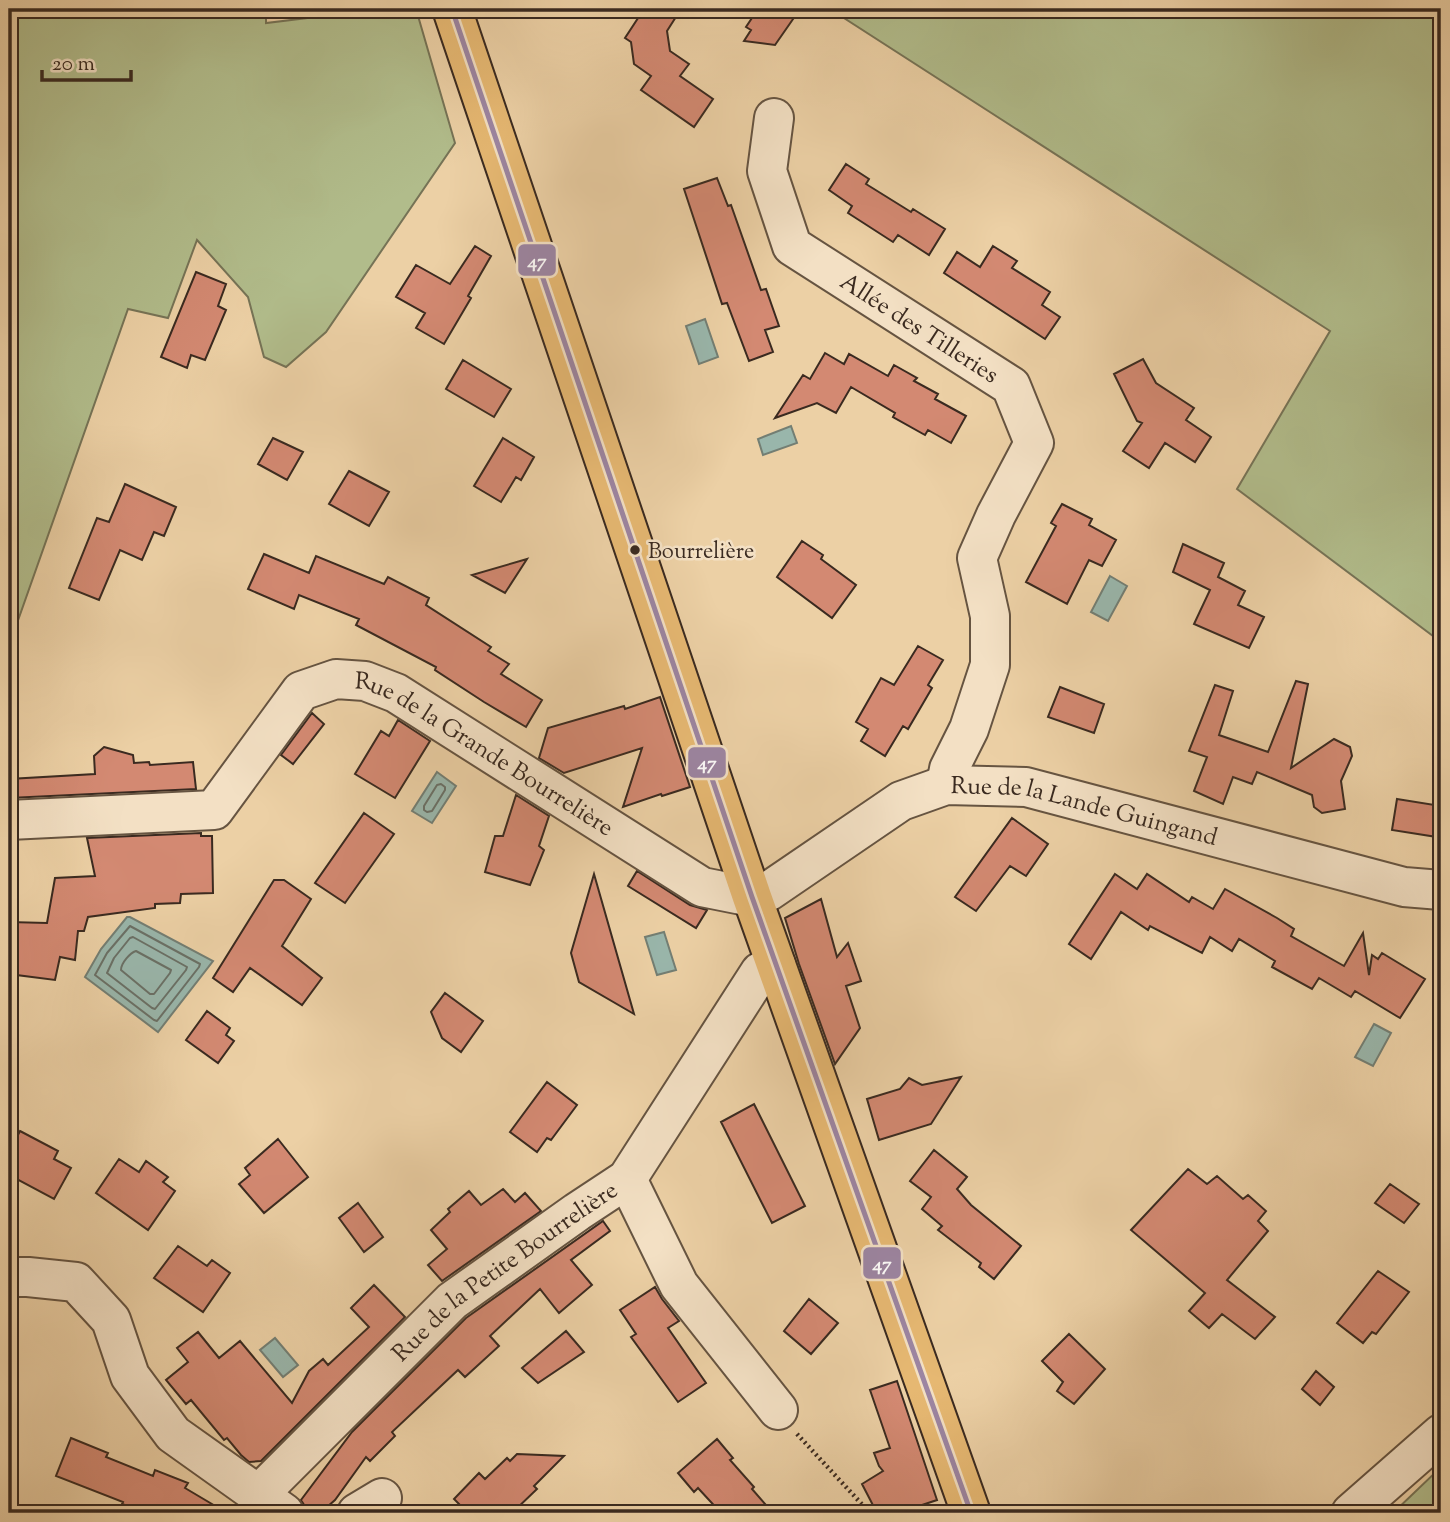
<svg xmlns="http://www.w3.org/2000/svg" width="1450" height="1522" font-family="'Sorts Mill Goudy',serif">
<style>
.green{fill:#b1bc8b;stroke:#767356;stroke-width:2}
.water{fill:#99b6ab;stroke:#737e73;stroke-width:2}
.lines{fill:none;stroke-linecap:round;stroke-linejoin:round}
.shore{stroke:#6a7066;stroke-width:2}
.building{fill:#d38972;stroke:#3a2a20;stroke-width:2}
.minor-casing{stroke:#665441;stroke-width:42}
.major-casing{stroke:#3a2a20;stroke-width:42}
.path{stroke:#3a2a20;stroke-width:4.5;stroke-dasharray:2 3.5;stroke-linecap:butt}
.minor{stroke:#f3e0c4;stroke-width:38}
.major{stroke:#e6b872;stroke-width:38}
.bus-1-casing{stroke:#f3e0c4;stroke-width:10}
.bus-1{stroke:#9c85a2;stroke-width:5}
.bus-dot{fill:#3a2a20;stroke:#f3e0c4;stroke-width:2.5}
.labels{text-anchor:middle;stroke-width:5;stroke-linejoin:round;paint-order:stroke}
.bus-label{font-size:22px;fill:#3a2a20;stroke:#f3e0c4;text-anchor:start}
.street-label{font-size:24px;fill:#3a2a20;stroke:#f3e0c4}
.line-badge{stroke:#f3e0c4;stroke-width:2.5}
.badge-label{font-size:19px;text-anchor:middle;font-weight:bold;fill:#fff}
</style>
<rect width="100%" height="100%" fill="#ecd0a5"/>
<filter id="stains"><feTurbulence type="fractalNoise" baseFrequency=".00286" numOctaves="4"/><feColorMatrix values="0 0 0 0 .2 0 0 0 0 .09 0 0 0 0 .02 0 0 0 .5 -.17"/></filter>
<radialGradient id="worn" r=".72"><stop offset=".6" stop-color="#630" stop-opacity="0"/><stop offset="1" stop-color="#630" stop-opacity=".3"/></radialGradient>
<!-- green -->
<path class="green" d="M9,9H266V23L324,16L349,9H416L455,143L326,332L286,367L264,357L248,297L197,240L168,318L128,309L16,626L9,624Z
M830,9H1441V642L1237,489L1330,331Z
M1441,1467V1513H1393Z"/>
<!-- water -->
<path class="water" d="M705,319L718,357L699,364L686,326Z
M791,426L797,443L763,455L758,439Z
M1110,576L1127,586L1108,621L1091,612Z
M437,772L456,786L432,823L412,811Z
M127,917H130L213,961L158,1032L85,977L101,949Z
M664,932L676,970L657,975L645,937Z
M1374,1024L1391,1033L1373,1066L1355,1057Z
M275,1338L298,1365L283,1377L260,1350Z"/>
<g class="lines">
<!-- shore -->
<path class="shore" d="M441,784L445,787V790L432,811L427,812L424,810V806L437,785Z
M130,926L200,964L199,967L157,1021L154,1020L95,975L107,953Z
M133,937L187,967L186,970L155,1009L152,1008L107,973L114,958L130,938Z
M136,951L171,970L170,973L154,994H150L121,970C121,963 130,953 136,951Z"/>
</g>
<!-- building -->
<path class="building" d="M644,9H681L667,31L670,51L689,64L680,76L713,99L694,127L641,90L651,76L634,64L631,42L625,38Z
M758,9H800L775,45L744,41L751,30L746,27Z
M846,164L869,179L866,184L911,212L913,209L945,229L929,255L898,235L893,242L848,213L852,206L829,190Z
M717,178L728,206L731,205L761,290L766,289L779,326L765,330L773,352L749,361L727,303L722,304L684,189Z
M475,246L491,256L468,296L471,298L444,344L416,328L425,313L396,297L416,265L450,284Z
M993,246L1017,261L1012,268L1050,292L1042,305L1060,317L1045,339L944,273L957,252L980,267Z
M196,272L226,284L218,306L226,310L205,360L191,355L187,368L161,357Z
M825,353L844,364L849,354L888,376L894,365L917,378L914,381L938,394L935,399L966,416L951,443L928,430L925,435L893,417L895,413L851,387L836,413L817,403L775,418L803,375L810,379Z
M1143,359L1156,383L1194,408L1186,420L1211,437L1195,462L1165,443L1149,468L1123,451L1142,423L1137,421L1114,374Z
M463,360L511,389L494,417L446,389Z
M273,438L303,452L287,480L258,464Z
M503,438L534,457L521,480L516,477L501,502L474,486Z
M349,471L389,492L369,526L329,504Z
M125,484L176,507L164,536L154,532L142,560L120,550L99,600L69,588L97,518L109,522Z
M1062,504L1092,519L1089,525L1116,540L1102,566L1089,560L1067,604L1026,582L1056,526L1051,523Z
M802,541L823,555L821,559L856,585L832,618L777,577Z
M1183,544L1224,563L1218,577L1245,591L1238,605L1264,617L1249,648L1194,624L1210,590L1173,572Z
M264,554L309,573L316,556L384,584L388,577L429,598L426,605L491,647L488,651L509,664L501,674L542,700L526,727L484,702L435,670L436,667L356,625L359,619L299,595L294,609L248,589Z
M527,559L505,593L472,575Z
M918,646L943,660L928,685L932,688L908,729L903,726L885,756L861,741L868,729L856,722L881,678L894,685Z
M1296,681L1308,684L1291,768L1334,739L1350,747L1352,756L1341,781L1345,809L1322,813L1314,807L1312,795L1257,772L1252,784L1233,777L1223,804L1194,791L1207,757L1189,751L1215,685L1233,691L1219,735L1268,752Z
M1060,687L1104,704L1094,733L1048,717Z
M660,697L690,787L662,796L661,794L623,807L642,748L564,773L539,758L548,728L624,706L625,709Z
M312,713L324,724L293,764L281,755Z
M398,720L430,741L395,798L355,774L381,731L389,736Z
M104,747L133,755L134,763L149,762L150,765L193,762L196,789L9,798V779L95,774L94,756Z
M516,795L549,816L539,846L544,850L530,885L485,872L495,836H503Z
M1397,799L1441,806L1437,837L1392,830Z
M364,813L394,834L345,903L315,883Z
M1012,818L1048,844L1026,876L1010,866L976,911L955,897Z
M201,833V836H212L213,893L181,894L180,903L155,904V908L88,917L84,931H78L75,960L60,957L55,980L9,974V922L47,923L55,878L95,876L87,838Z
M637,871L690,905L707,910L696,928L628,886Z
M594,874L634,1014L579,982L571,953Z
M1115,874L1137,889L1147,874L1189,902L1192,897L1213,909L1225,889L1277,918L1294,929L1291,936L1344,966L1363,933L1369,975L1372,955L1378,959L1382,953L1425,979L1400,1018L1355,991L1351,997L1319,978L1312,989L1272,967L1275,961L1239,939L1232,951L1210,937L1202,953L1150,926L1148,930L1121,912L1091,959L1069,944Z
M274,880H284L311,899L282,946L322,978L302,1005L250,968L233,992L213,978Z
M821,899L837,957L848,943L861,981L846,986L860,1028L835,1064L799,964L785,918Z
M445,993L483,1021L461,1052L442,1038L431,1012Z
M207,1011L230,1028L226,1035L234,1041L218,1063L186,1040Z
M961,1077L931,1124L879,1140L867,1099L900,1089L909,1078L922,1085Z
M547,1082L577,1105L551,1140L547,1138L537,1152L510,1132Z
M754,1104L805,1206L772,1223L721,1122Z
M20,1131L58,1151L54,1159L71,1168L54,1199L9,1175V1152Z
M278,1139L308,1177L264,1213L239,1184L250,1175L245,1168Z
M934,1150L967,1177L957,1189L971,1205L1021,1246L994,1279L979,1267L981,1263L938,1230L942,1226L922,1209L931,1197L910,1181Z
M119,1159L139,1172L146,1161L168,1177L163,1182L175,1191L148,1230L96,1193Z
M1188,1169L1207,1184L1217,1176L1243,1199L1248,1195L1266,1211L1258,1221L1268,1231L1227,1280L1275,1317L1255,1339L1222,1314L1209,1328L1189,1311L1205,1293L1131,1230Z
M1390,1184L1419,1204L1404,1223L1375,1203Z
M503,1189L515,1202L525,1193L541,1211L442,1281L428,1265L447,1249L431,1230L450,1212L448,1209L469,1191L481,1205Z
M358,1203L383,1237L364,1252L339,1218Z
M603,1221L610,1231L571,1260L592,1285L559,1313L540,1289L490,1336L499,1346L465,1377L458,1370L392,1432L395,1436L370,1461L366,1457L335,1500L320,1513H306L304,1505L301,1500L352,1432L466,1318Z
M178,1246L207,1266L212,1260L230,1273L203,1312L154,1278Z
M1378,1271L1409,1292L1376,1334L1372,1332L1363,1343L1337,1323Z
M374,1285L405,1317L261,1461L249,1462L241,1455L227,1438L224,1440L191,1400L186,1404L166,1380L188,1362L177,1348L198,1332L219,1358L240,1341L292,1403L309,1371L323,1359L328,1365L369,1327L351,1308Z
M655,1287L662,1299L679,1321L668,1328L706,1383L678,1402L631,1337L636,1334L620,1310Z
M809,1299L838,1323L811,1354L784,1331Z
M566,1331L584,1352L538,1383L522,1368Z
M1069,1334L1105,1369L1074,1404L1057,1391L1063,1382L1042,1361Z
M1316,1371L1334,1387L1320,1405L1302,1389Z
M897,1381L937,1500L898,1513H877L862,1484L883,1471L879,1466L874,1453L890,1448L870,1390Z
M71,1438L108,1453L106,1457L153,1476L155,1470L188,1483L185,1488L227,1513H146L122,1504L123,1502L56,1476Z
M717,1439L733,1458L730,1460L754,1487L752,1489L773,1513H721L698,1488L694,1492L678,1473Z
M517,1454L564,1456L534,1486L537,1489L512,1513H468L454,1499L479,1473L485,1479L507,1458L510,1461Z"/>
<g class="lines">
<!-- minor casing -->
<g class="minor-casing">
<g id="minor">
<path id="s1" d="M774,118L767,171L792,246L1011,386L1034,443L996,515L977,558L990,616V665L969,729L949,769L946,785"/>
<path id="s2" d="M9,820L214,810L301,691L336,679L365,681L396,693L702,887L752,897L769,891L901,801L946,785L1026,787L1404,887L1441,890"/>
<path d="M627,1179L679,1285L778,1410"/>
<path d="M9,1277H28L76,1282L111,1320L130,1376L173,1434L284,1513"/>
<path id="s3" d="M258,1495L452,1301L577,1212L627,1179L760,972L776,965"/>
<path d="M357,1513L382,1498"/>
<path d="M1351,1513L1441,1434"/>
</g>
</g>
<!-- major casing -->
<g class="major-casing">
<path id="major" d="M452,9L752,897L971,1513"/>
</g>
<!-- path -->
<path class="path" d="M797,1434L870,1513"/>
<!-- minor -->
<use href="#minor" class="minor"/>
<!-- major -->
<use href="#major" class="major"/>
<!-- bus-1 casing -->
<g class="bus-1-casing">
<path id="bus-1" d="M452,9L752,897L971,1513"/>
</g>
<!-- bus-1 -->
<use href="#bus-1" class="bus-1"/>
</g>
<!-- markers -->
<circle class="bus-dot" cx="635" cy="550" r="6"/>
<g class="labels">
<!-- bus labels -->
<g class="bus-label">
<text x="648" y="558">Bourrelière</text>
</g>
<!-- street labels -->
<g class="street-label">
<text dy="8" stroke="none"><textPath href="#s1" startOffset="284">Allée des Tilleries</textPath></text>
<text dy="8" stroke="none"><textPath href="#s2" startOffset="558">Rue de la Grande Bourrelière</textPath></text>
<text dy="8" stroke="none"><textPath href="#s2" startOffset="1232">Rue de la Lande Guingand</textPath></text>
<text dy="8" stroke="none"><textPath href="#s3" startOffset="334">Rue de la Petite Bourrelière</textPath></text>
</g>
</g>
<g class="line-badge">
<rect x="517" y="243" width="40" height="34" rx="7" fill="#9c85a2"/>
<rect x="687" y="746" width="40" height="33" rx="7" fill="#9c85a2"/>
<rect x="862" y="1246" width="40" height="34" rx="7" fill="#9c85a2"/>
</g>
<g class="badge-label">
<text x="537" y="267">47</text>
<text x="707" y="769">47</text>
<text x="882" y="1270">47</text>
</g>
<!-- margin -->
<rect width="1450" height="1522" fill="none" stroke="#ecd0a5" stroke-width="35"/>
<rect x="10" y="10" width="1429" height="1501" fill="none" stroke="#3a2a20" stroke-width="3.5"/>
<rect x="18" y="18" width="1415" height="1487" fill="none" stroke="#3a2a20" stroke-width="2"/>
<!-- scale -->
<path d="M42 70v10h89v-10" fill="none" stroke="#3a2a20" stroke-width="3.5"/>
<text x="52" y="70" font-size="21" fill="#3a2a20" stroke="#f3e0c4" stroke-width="5" paint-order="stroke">20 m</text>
<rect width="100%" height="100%" filter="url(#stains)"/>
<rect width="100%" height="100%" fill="url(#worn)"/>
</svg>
